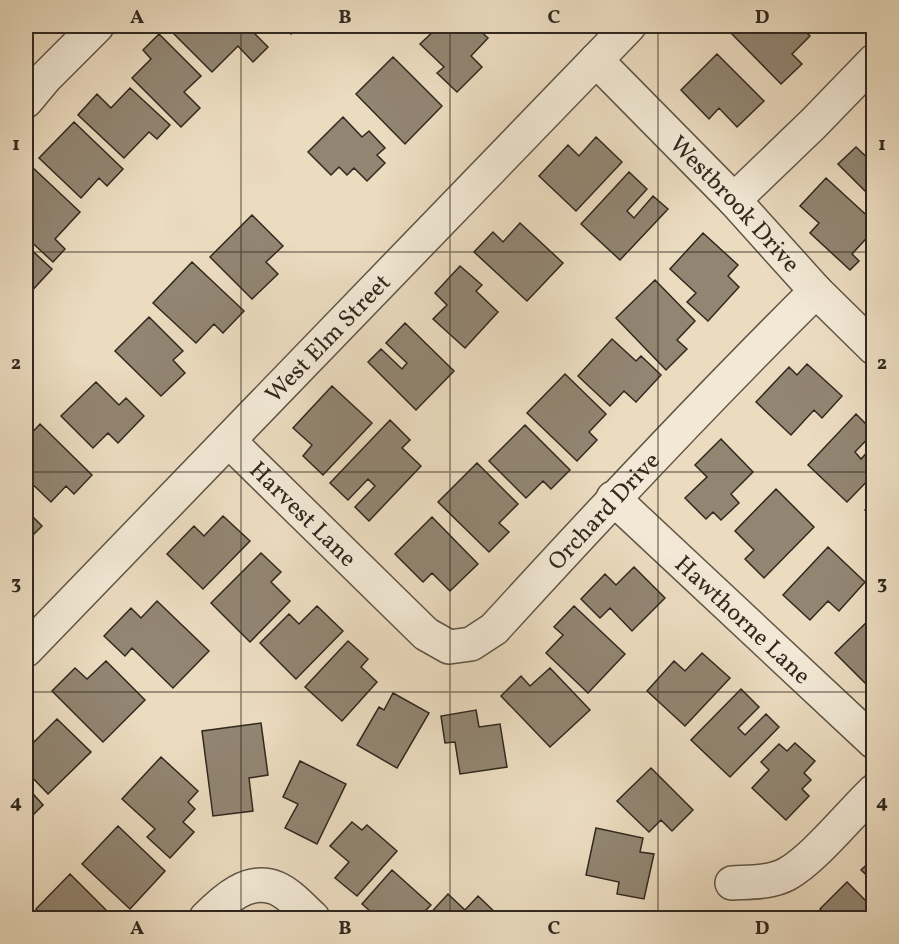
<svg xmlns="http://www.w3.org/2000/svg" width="899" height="944" font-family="Vollkorn,serif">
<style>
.building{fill:#928572;stroke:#31281f;stroke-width:1.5}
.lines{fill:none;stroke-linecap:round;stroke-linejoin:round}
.minor-casing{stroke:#605547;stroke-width:36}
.minor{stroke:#f2e8d5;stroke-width:33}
.grid{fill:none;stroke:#31281f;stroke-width:1.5;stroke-opacity:0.55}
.labels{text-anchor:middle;stroke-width:6;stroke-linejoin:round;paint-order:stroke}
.street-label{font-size:24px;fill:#31281f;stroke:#f2e8d5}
.neatline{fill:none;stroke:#31281f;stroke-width:2}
.grid-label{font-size:20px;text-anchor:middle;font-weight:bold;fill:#31281f}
</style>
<rect width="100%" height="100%" fill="#ebdbbf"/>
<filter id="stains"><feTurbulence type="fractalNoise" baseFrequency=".00333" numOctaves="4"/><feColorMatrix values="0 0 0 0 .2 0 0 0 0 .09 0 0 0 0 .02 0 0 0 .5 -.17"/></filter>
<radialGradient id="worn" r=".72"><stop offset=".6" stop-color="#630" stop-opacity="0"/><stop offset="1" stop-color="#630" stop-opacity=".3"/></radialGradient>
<!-- building -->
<path class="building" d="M170,26H247L268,47L253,62L238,46L212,72L168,28Z
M255,26H267L261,32Z
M282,26H299L291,34Z
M439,26H475L488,38L471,56L482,67L457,92L437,73L444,67L420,44Z
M738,26H800L810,36L792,54L802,64L781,84L731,33Z
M159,34L201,76L184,92L200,108L181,127L132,78L151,59L143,50Z
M717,54L764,101L737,127L719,108L709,119L681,90Z
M393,57L442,106L405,144L356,94Z
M130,88L170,125L157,139L149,132L124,158L78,115L97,94L111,108Z
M343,117L362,137L369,131L385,148L377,155L385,163L367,181L354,168L347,175L339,167L331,175L308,152Z
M74,122L123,169L107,186L99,178L81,198L39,158Z
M596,137L622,162L576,211L539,176L568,145L579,156Z
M856,147L874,164V200L838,164Z
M31,166L80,212L55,239L65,249L53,262L26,237V173Z
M629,172L647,189L627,211L634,218L653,196L668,209L620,260L581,224Z
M826,178L874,222V230L852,254L859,261L850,270L810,233L819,223L800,206Z
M252,215L283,246L266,262L278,274L252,299L210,257Z
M520,223L563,263L527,301L474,252L493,232L503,242Z
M703,233L738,265L728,276L739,287L708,321L687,302L696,293L670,269Z
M26,245L52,269L26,297Z
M192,262L244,311L223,333L214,324L196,343L153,303Z
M460,266L482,285L476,291L498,312L465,348L433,319L447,305L435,293Z
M655,280L695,321L677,340L687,349L666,370L616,318Z
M149,317L183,351L173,360L185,373L161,396L115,351Z
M405,323L454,371L416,410L368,362L381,349L402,369L407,363L386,343Z
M612,339L636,361L641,356L661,375L636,402L624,391L610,406L578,376Z
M807,364L842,396L822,418L814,410L791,435L756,402L789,367L797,375Z
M565,374L606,414L589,432L597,440L577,461L527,413Z
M96,382L119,405L126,398L144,416L118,443L108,433L93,448L61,416Z
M332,386L372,423L323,475L303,456L312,445L293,428Z
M856,414L874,432L855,452L861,459L874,445V474L847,502L808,465Z
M390,420L410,440L402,448L421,466L369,521L355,507L375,486L368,479L348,500L330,483Z
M40,424L92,475L74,494L66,486L51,502L26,478V439Z
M525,425L570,470L551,489L543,481L526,498L489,461Z
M721,439L753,472L731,494L739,503L721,520L713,512L706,519L685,498L707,477L695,465Z
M477,463L518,504L499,523L509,532L489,552L438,502Z
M776,489L814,527L764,578L745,559L754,550L735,531Z
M874,501V518L865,510Z
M26,510L42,526L26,542Z
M223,516L250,541L203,589L167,554L194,526L204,536Z
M432,517L478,564L450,591L432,573L423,582L395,554Z
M828,547L865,582L839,611L828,601L810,620L783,595Z
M261,553L281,572L271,582L290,601L250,642L211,603Z
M634,567L665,598L632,631L610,608L600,618L581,599L605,574L616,585Z
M157,601L209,651L173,688L132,648L125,656L104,636L131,608L141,618Z
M317,606L343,631L296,679L260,643L289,614L299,624Z
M574,606L625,654L588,693L546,653L563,635L554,627Z
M873,616L874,617V692L835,653Z
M348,641L368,659L361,667L377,682L342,721L305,687Z
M702,653L730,678L685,726L647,691L674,661L685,671Z
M106,661L145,700L103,742L52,691L75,668L87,679Z
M550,668L590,710L550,747L501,696L521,676L530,686Z
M741,689L759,707L738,728L745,735L766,714L779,727L730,777L691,740Z
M393,693L429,713L397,768L357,745L379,707L384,710Z
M476,710L479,727L500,724L507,767L460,774L455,742L445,743L441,716Z
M57,719L91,752L48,794L26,771V737L32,744Z
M261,723L268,775L249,778L253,811L213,816L202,731Z
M795,743L815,761L804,773L811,780L802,789L809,796L786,820L752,788L769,770L761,762L779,744L787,751Z
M161,757L198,791L188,802L195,809L183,822L194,832L170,858L147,837L155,829L122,799Z
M300,761L346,784L317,844L285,828L298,804L283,797Z
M651,768L693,810L672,831L661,820L649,832L617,801Z
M26,786L43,805L26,822Z
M352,822L362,830L367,825L397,851L357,896L335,878L349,862L330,846Z
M118,826L165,871L130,909L82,864Z
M596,828L643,838L640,852L654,854L644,899L617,894L619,882L586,875Z
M874,858V882L861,870Z
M392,870L431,905L418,918H378L362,904Z
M70,874L114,918H45L36,909Z
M847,882L874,909V918H830L820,909Z
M448,894L465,910L478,896L499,916L497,918H426Z"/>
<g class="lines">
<!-- minor casing -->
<g class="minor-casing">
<g id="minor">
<path id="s1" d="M596,60L734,200L816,291L874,348"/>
<path d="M26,101L46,77L97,26"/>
<path d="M734,200L814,123L874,61"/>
<path id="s2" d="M229,441L426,634L449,647L471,644L494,629C599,514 705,401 816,291"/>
<path id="s3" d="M613,498L874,742"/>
<path id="s4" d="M26,650L629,26"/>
<path d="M732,883C750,882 770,883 787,874C814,859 850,814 874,791"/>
<path d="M206,918C224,900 248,877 276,888C290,894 302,908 313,918"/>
</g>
</g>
<!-- minor -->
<use href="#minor" class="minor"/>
</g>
<!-- grid -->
<path class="grid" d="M241,26V918M450,26V918M658,26V918M26,252H874M26,472H874M26,692H874"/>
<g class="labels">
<!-- street labels -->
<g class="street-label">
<text dy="8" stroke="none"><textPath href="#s1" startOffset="200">Westbrook Drive</textPath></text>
<text dy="8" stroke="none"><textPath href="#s4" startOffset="434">West Elm Street</textPath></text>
<text dy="8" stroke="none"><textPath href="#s2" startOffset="513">Orchard Drive</textPath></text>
<text dy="8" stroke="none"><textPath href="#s2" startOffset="104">Harvest Lane</textPath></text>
<text dy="8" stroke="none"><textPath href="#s3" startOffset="178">Hawthorne Lane</textPath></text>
</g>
</g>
<!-- margin -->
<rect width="899" height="944" fill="none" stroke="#ebdbbf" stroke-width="66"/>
<rect x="33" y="33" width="833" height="878" class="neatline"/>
<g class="grid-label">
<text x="137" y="23">A</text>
<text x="345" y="23">B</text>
<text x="554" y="23">C</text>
<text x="762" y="23">D</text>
<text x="16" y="150">1</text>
<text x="882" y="150">1</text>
<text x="16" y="369">2</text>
<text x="882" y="369">2</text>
<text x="16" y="589">3</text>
<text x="882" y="589">3</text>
<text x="16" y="808">4</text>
<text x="882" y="808">4</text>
<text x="137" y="934">A</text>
<text x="345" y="934">B</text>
<text x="554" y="934">C</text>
<text x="762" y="934">D</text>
</g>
<rect width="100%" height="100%" filter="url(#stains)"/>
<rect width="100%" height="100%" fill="url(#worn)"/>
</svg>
